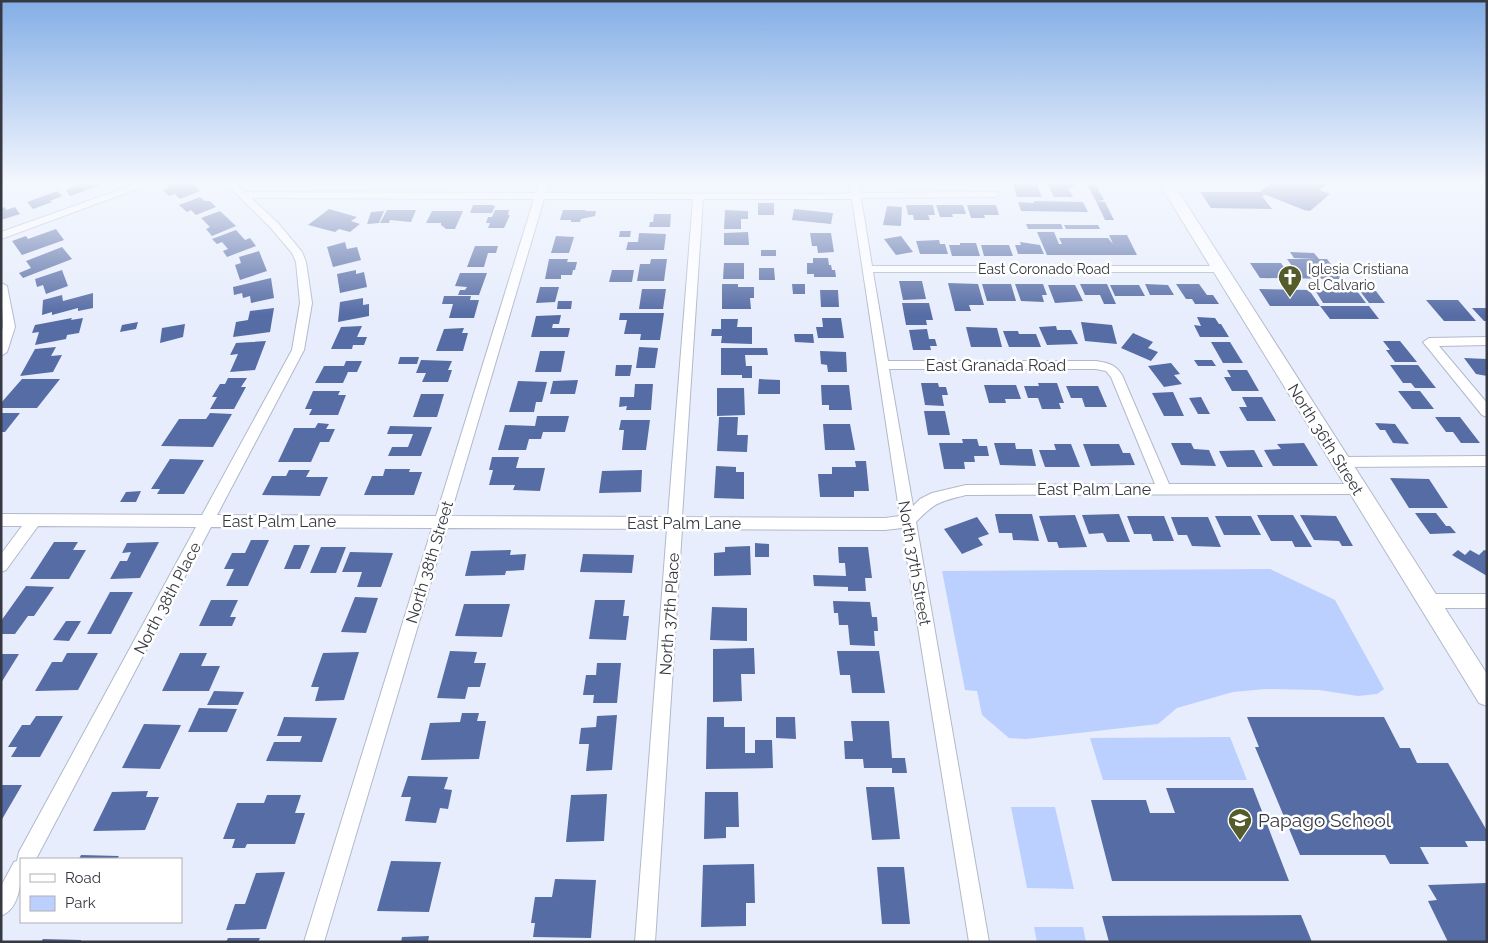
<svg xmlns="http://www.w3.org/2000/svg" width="1488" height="943" font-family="Raleway,sans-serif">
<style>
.green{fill:#bcd0ff}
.building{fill:#566ca5}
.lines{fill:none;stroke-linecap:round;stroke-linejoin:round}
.street-casing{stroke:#b1b9ca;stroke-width:2}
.secondary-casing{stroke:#b1b9ca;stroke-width:2}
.street{fill:#fff;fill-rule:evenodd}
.secondary{fill:#fff;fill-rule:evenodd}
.labels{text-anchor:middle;stroke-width:5;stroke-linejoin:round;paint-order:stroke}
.far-street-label{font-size:14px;fill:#363941;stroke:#fff}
.far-poi-label{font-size:14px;fill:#363941;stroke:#fff;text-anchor:start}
.street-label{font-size:16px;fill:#363941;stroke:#fff}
.near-poi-label{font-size:19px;fill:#363941;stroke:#fff;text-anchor:start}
</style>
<rect width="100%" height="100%" fill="#e7edfc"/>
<!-- green -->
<path class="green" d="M1270,569L1335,600L1384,689L1377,694L1358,696L1319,690L1266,689L1233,692L1177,708L1158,724L1026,739L1009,738L982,715L977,691L965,690L942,571Z
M1230,737L1247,780H1103L1090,738Z
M1011,807H1055L1074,889L1027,888Z
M1034,927H1083L1086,942H1037Z"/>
<!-- building -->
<path class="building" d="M86,183H99L101,185L70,196L66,190Z
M168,183H192L200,191L180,199L175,194L169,196L163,190L169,188L165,184Z
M1020,183H1036L1042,197H1017L1013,184Z
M1047,183H1073L1075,188L1068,187L1073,197H1054Z
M1086,183H1095L1104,200L1096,201Z
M1272,183H1329L1319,190L1330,194L1310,211L1304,210L1266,195L1262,196L1272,209L1211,208L1200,192H1260Z
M57,191L62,196L50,201L52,202L33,209L27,202Z
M200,197L205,201H210L216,207L196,215L191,210L187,212L179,205Z
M1034,201L1083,202L1088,212L1021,211L1018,202L1034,203Z
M1096,201L1105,202L1114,220H1105Z
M758,203H774V215H758Z
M473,205H492L495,206L492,213H470Z
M906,205H933L935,215H928L930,220H914L913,215H908Z
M936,205H963L966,214H952L953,217H940Z
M967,205H996L999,215H984L985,218H971Z
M887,206L902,207L901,226L883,225Z
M5,207L6,210L15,207L20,214L1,220V209Z
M329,209L357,217L351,221L360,224L350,232L339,229L335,232L308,225Z
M794,209L833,213L831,224L792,220Z
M387,210H416L411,222L390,220L389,223H380Z
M495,210H509L508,215H510L504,228H488L490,223H486L488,217H492Z
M563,210H586L585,211H596L595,216L581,219L580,222H571V220H560Z
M725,210L748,211V219H741V229H724Z
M220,211L236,226L212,236L206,229L210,227L201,218Z
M384,211L379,223L367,224L371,212Z
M432,211H463L455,229H446L441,225V223H426Z
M654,214H671L670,227H649L650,222H653Z
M1026,224H1061L1063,229H1028Z
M1064,225H1098L1100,229H1066Z
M56,229L64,240L22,255L12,241L26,236L28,239Z
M236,230L245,240L250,238L256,246L227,257L223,251L228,249L222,242L217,244L212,239Z
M620,231H631L630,237H619Z
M748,232L749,245H724V233Z
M1037,232H1054L1059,244H1062L1059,238H1108L1113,244L1109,235H1127L1137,255H1047Z
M639,233L666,234L664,250H626L628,242H638Z
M810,233H831L834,252L818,253L817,246H812Z
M556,236L574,237L569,253H551Z
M901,236L913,252L896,255L884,239Z
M939,240L940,244H945L948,254H920L916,241Z
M345,242L347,249L357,247L361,260L333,267L327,247Z
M1020,242L1040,245L1044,254H1018L1015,245H1021Z
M960,243H976L980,256H952L949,245H960Z
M981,245H1009L1013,256H984Z
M475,246H498L496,253H488L484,267H467Z
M62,247L72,259L23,278L19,273L31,268L26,261Z
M761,250H776V256H761Z
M259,251L267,271L240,280L235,265L241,263L239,257Z
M1290,252L1314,253L1319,259H1327L1342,279L1260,278L1250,263H1281L1283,266H1292L1287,259H1316L1294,258Z
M813,258H828L829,265H831L832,270H835L836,277H814V274H807V263H813Z
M549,259H568L567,262H577L575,270H573L572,275H561V279H545Z
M651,259H667L664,281H637L640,264H650Z
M724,263H744V279H723Z
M759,268H774L775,280H759Z
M62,270L68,286L46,294L43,285L37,287L35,279Z
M356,270V274L364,272L367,287L340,293L337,274Z
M612,270H634L632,282H609Z
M460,273H487L479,295H458L460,290H465L467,287L455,286Z
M271,278L274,298L251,303L250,296L243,298L242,293L234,295L233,287Z
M899,281H922L926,299L903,300Z
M948,283L978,284L984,305H969L971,311H955Z
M722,284H738V287H754V298H750L751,309H722Z
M792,284H805V294H793Z
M982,284H1011L1016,301H987Z
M1015,284H1043L1047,295H1042L1044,302L1021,301Z
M1080,284H1107L1116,304H1104L1100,295H1085Z
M1145,284L1168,285L1174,295H1150Z
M1176,284H1199L1207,295H1213L1219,304H1195L1192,299H1186Z
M1048,285H1075L1083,301L1055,303Z
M1110,285H1139L1145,296H1115Z
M540,287H559L555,302L536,303Z
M642,289H666L663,309H639Z
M1259,289L1309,290L1320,306H1270Z
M820,290H838L839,307H821Z
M1315,290L1357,291L1366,303H1323Z
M1360,291H1376L1385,303H1369Z
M93,293V308L78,311V308L52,315V312L42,315L43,300L62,295L63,301Z
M444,296H471L470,300H479L474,318H449L453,304H442Z
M363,298V305L369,304V316L338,322L340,302Z
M1426,300H1458L1476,321H1444Z
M558,301H572L571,309H557Z
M902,303H929L933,320H926L927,325H906Z
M1320,306H1369L1379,319H1330Z
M274,308L270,332L233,337L236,322L248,320L250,311Z
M1472,308H1487V321H1484Z
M620,313H664L660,340H640L641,334H624L627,320H619Z
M561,315L559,324H553L552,328H570L568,337H531L536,316Z
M1197,317L1215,318L1219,324H1221L1229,337H1200L1194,325L1201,326Z
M72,318L71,320L83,318L79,333L67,335L66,339L35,345L39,332L32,333L35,325Z
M822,318H841L844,338H818L816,327H823Z
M721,319H738L737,327H752V344L721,343L722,336H711L712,329H721Z
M138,322L136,329L120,332L122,325Z
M1081,322L1112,325L1117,344L1085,341Z
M185,324L183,337L160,343L162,328Z
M362,326L357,337H367L364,345H353L352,349H331L341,327Z
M1056,326L1057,330H1071L1078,344L1047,345L1039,327Z
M966,327L997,328L1002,347H971Z
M464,328L462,333H468L463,351H436L444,329Z
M927,329L929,339H935L937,346H930L931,350H913L909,330Z
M1003,331H1018L1019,334H1036L1041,347H1009Z
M1133,333L1153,342L1148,348L1158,352L1151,361L1121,348Z
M794,334H813L814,343L795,342Z
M266,341L255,370L230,372L238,354L230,355L236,343Z
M1383,341H1400L1417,362H1395L1386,350H1390Z
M1211,342H1230L1243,363H1223Z
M56,347L51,356L62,355L53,372L20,376L35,349Z
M639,347L658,348L655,368H636Z
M721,348H767L768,355H745L746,366H752V378H742V375H721Z
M540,351H565L561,372H535Z
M820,351L846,352L847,372H828L827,365L821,364Z
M400,357H419L417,364H398Z
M1464,358L1487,359V376L1476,374Z
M421,360L452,361L448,370H452L448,382H422L426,373H416Z
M1194,360H1212L1216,366H1198Z
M346,361H362L357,372H348L343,383H315L324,366H344Z
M1171,363L1180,374L1174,375L1182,384L1164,387L1148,366Z
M616,365H632L630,376H615Z
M1390,365H1418L1436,388H1415L1411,383H1403Z
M1227,370H1247L1259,391H1232L1224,377H1231Z
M228,378H247L241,387H246L234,409H210L217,397H212L220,384H225Z
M22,379H60L37,408H1V403Z
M759,379L780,380V394H758Z
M578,380L575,394H550L553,381Z
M518,381L547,382L542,402H536L534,412H509Z
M921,383H938L939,387H946L948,395H942L944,406L925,405Z
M1038,383H1057L1064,403H1059L1061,409H1042L1038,398H1028L1024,386H1039Z
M635,384H653L651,410H626L627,406L619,407L620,397H634Z
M821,385H849L852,410H829V405H822Z
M984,385H1016L1021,399H1005L1006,403H989Z
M1066,386H1098L1107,407H1085L1082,398H1071Z
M717,388H744L745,415L717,416Z
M313,391H340L338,395H346L338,415H309L312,409H305Z
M1398,391H1420L1434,409H1412Z
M1173,392L1184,416H1164L1152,393Z
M421,394H444L437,417H413Z
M1201,397L1210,414H1198L1189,398Z
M1242,397H1262L1276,421H1247L1239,407H1247Z
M924,411H945L950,435H928Z
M1,413H20L5,432H1Z
M210,413L232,414L213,447L161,446L179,419H206Z
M537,416H569L565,432H543L541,439H529L526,450H498L505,425L535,426Z
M719,417H738L737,435H748L747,452L717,451Z
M1435,417H1460L1480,443H1461L1453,432H1446Z
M621,420H650L646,450H622L624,430H619Z
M318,423L329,424L326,429H335L329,442H320L311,462H278L294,428H315Z
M1375,423L1395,424L1409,444L1393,443L1385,430H1380Z
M823,424H850L855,450H825Z
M390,426L432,427L421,456H388L392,447H408L413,434H387Z
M962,439H977L979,446H987L989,456H974L975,462H964L965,469H944L939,443H963Z
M994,443H1015L1016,449H1032L1036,466L1000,465Z
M1171,443H1191L1194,449L1209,450L1216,466L1181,465Z
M1304,443L1318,466H1273L1264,450L1281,449L1277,444Z
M1054,444H1071L1080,467H1045L1039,450H1056Z
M1083,444H1119L1123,453H1130L1135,465L1091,466Z
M1254,450L1263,467H1227L1219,451Z
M492,457H519L516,468H545L540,491L513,490L515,485H489L493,470H489Z
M170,459L204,460L184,494H157L160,489H151Z
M855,461H866L869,491H854V497H820L818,474H832V467H856Z
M716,466L736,467V472H744V499L714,498Z
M385,469H410L409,472H422L414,495H364L372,476H383Z
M289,470H310L306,477H328L320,496L262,495L272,476H286Z
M642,470L641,492L599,493L602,471Z
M1390,478L1429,479L1448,508H1409Z
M141,491L136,502H120L126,492Z
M1415,513H1436L1446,526H1450L1456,533L1430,534Z
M995,514H1032L1039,541L1013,540L1012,533H999Z
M1119,514L1130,542H1107L1103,533L1089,534L1082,515Z
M1075,515L1087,547L1059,548L1057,542H1048L1039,516Z
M1257,515H1293L1312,547H1295L1292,541H1271Z
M1300,515L1336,516L1353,546H1342L1339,541L1314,540Z
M1127,516H1164L1174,541H1153L1151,534H1134Z
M1215,516H1251L1261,535H1224Z
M977,517L989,534L978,538L983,545L962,554L944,529Z
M1171,517H1208L1221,547L1192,546L1187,535H1178Z
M251,540H269L248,586H226L234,569H224L232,553H245Z
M54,542H78L73,550H86L69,579H30Z
M159,542L140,578L110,579L120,561H127L131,552L122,553L127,543Z
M755,543L769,544V557H755Z
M294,545H310L300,569H284Z
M750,546L751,575L714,576V553L725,552V547Z
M321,547H346L336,573H310Z
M838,547H868L872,578H865L866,591H848V587L814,586L813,575L846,576L845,563H839Z
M511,550L510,555L526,554L524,570L506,571L505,575L465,576L471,551Z
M1458,550L1465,555L1470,550L1479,555L1484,550L1487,551V576L1452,555Z
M350,552L393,553L381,587H357L362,572H342Z
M583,554L634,555L632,573L580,572Z
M26,586L54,587L34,616H28L15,634H1V621Z
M110,592H133L111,634H87Z
M355,597L378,598L366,633L341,632Z
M211,600H238L230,617H236L232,626H199Z
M595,600H625L623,616H629L626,640L589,639Z
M833,601L870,602L872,617H877L878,631H874L875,646L850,645L848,625H839L838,613H834Z
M464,604H510L502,637L455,636Z
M712,607L747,608V641L710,640Z
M66,621H81L69,641L53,640Z
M754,648L755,674H741L742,701L713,702V649Z
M450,651L477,652L474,663H486L480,687H468L465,699L437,698Z
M837,651H879L885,693H852L850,675H840Z
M359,652L344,700L315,701L319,687H311L323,653Z
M67,653H98L78,690L35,691L52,662H62Z
M180,653H207L201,666H220L209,691H162Z
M1,654H19L1,683Z
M597,663H621L617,703H593L594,695H583L586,675H596Z
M214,691L244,692L238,705H207Z
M199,708L237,709L227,732H188Z
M462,713H479L477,721H486L479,759L421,760L430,723L460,722Z
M617,715L612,770L586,771L589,744H579L581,728L596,727L597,716Z
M36,716H63L40,757H11L17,747H8L22,725H30Z
M284,717L337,718L322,762L266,761L274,742H300L302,736H277Z
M707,717H724V727H745V753H755V740H772L773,768L706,769Z
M776,717H795L796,739L776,738Z
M1247,717H1384L1400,748H1410L1417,763H1448L1487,831V841H1465L1468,847H1420L1429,864H1390L1385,855H1300L1255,747H1259Z
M851,721H889L892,758H905L907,773H892V768H864L863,759H845L844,741H853Z
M144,724L181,725L160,769L122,768Z
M408,776L448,777L444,789L452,790L448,809L440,808L436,823L405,821L411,797H401Z
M1,785H22L1,821Z
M866,787H894L900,839L872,840Z
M1166,788H1253L1289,881H1112L1091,800H1146L1150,813H1175Z
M148,791L146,797H159L145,830L93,831L112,792Z
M705,792H738L739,827H726V838L704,839Z
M607,794L604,841L566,842L571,795Z
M267,795H301L295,813H305L295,844H247L245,848H232L235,839H223L237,803H264Z
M81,855L119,856L117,859H79Z
M391,861L441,862L429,912L377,911Z
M754,864L755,903H746V926L701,927L703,865Z
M877,867H904L910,924H882Z
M285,872L266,929L226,930L235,904H245L256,873Z
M555,879L596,880L591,938L533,937L535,923H531L535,897H552Z
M1486,883L1487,942H1448L1428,901L1437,900L1428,885Z
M1301,915L1312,942H1109L1102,916Z
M429,936L428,942H401L402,937Z
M228,938H260L258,942H226Z
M43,939L81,940V942H41Z"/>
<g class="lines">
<!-- street casing -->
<g class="street-casing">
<path id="street" d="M139,183H153L1,239V232Z
M225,183H235L245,192L536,193L539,183H549L546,193L841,194L851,193L849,183H859L860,193L998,192L1000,194L995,197L861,198L872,266H1220L1225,269L1220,272H873L888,361H1096C1108,363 1115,364 1122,375L1169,484H1357L1362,485L1364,489L1362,493L1357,494L966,495C939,502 935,502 916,522L989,942H969L902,528L885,530L682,529L655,942H635L667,529L447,528L324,942H304L432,528L211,527L36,859H21C21,878 22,907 1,916V886L14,862L17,861L19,852L196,527L38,526L6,570L1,572V554L22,526H1V514L202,515L292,350L300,303L296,262L292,253L270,227ZM251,198L534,199L436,516L217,515L304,350L312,303L306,262L302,252L278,223ZM544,199H693L668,517L450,516ZM703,199H852L900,516L885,518L682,517ZM889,369H1096L1106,371L1111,377L1155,484L966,485L932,493L920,499L913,506Z
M1,283L7,286L15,327L7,352L1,356V333L3,327Z
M1487,337V345L1439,346L1487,403V417L1482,415L1423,342L1429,338Z
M1487,456V466L1341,467L1336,466L1334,462L1336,458L1341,457Z
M1428,594H1487V608H1428L1422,606L1420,601L1422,596Z"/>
</g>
<!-- secondary casing -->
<g class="secondary-casing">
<path id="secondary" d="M1159,183H1173L1487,674V706L1479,703Z"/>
</g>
<!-- street -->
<use href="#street" class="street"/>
<!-- secondary -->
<use href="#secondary" class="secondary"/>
</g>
<!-- sky -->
<linearGradient id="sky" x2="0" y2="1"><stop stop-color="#83aee6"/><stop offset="0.58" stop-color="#f4f7fe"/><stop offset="1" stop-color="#f4f7fe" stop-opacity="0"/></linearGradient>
<rect width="1488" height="315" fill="url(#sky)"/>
<!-- icons -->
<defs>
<g id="church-pin" transform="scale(1.25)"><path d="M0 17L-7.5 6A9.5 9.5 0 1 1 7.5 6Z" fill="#535c2a" stroke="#fff"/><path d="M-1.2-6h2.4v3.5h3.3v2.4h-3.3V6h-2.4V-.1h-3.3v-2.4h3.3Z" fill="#fff"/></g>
<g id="school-pin" transform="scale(1.25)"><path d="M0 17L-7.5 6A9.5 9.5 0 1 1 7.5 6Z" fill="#535c2a" stroke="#fff"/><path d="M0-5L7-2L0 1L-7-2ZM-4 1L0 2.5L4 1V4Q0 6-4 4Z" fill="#fff"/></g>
</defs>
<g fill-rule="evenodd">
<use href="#church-pin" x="1290" y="277"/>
<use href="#school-pin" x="1240" y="820"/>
</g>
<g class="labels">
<!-- far-street labels -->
<g class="far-street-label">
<text x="1044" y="274">East Coronado Road</text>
</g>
<!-- far-poi labels -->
<g class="far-poi-label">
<text x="1308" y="274">Iglesia Cristiana<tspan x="1308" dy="16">el Calvario</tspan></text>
</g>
<!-- street labels -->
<g class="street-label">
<text x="996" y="371">East Granada Road</text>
<text transform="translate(1326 439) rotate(58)" y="6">North 36th Street</text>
<text x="1094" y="495">East Palm Lane</text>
<text x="279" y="527">East Palm Lane</text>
<text x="684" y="529">East Palm Lane</text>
<text transform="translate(429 562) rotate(-73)" y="6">North 38th Street</text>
<text transform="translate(915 563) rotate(80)" y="6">North 37th Street</text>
<text transform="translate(167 598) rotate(-62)" y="6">North 38th Place</text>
<text transform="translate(669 614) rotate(-86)" y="6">North 37th Place</text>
</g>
<!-- near-poi labels -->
<g class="near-poi-label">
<text x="1258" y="827">Papago School</text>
</g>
</g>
<!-- border -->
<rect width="1488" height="943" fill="none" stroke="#363941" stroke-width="5"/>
<!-- legend -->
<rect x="20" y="858" width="162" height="65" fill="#ffffff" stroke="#afb0b3"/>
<rect x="30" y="874" width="25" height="8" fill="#ffffff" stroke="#afb0b3"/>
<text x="65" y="883" font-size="15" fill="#363941">Road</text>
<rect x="30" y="896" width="25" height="15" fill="#bcd0ff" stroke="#afb0b3"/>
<text x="65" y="908" font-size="15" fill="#363941">Park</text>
</svg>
